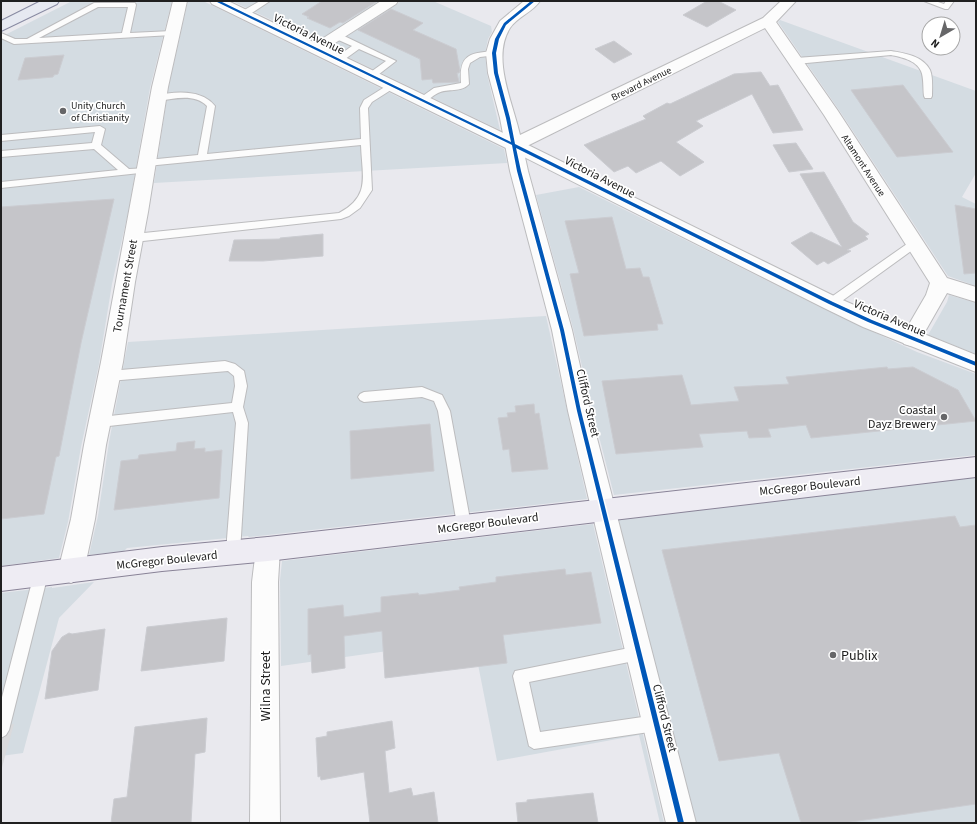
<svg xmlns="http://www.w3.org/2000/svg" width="977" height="824" font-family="'Source Sans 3',sans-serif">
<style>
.commercial{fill:#d4dce2}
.religious{fill:#dadadc}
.building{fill:#c5c5c9;stroke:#cbccd1}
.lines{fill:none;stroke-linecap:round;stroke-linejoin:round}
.service-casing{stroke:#bcbcbe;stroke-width:2}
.minor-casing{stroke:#bcbcbe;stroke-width:2}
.tertiary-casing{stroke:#bcbcbe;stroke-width:2}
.secondary-casing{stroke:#898397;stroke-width:2}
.primary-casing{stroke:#888aa2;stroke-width:2}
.service{fill:#fcfcfc;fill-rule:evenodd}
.minor{fill:#fcfcfc;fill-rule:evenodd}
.tertiary{fill:#fcfcfc;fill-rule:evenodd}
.secondary{fill:#eeecf3;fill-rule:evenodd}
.primary{fill:#e6e9f1;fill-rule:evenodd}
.cycleway-casing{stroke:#fff;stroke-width:3}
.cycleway{fill:#0057b8;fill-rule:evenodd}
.poi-dot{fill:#666668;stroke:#fff;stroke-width:1.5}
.labels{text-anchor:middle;stroke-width:3.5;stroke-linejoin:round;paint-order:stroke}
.far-street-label{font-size:10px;fill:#202020;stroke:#fff}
.far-poi-label{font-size:10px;fill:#202020;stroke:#fff;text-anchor:start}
.street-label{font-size:12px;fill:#202020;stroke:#fff}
.poi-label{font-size:12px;fill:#202020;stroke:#fff;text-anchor:end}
.near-poi-label{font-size:14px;fill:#202020;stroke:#fff;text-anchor:start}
.near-street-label{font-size:14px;fill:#202020;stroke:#fff}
</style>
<rect width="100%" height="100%" fill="#e9e9ee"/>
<!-- commercial -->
<path class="commercial" d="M72,1H172L150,88L128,213L112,284L99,364L81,447L68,522L59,558L1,566V37Z
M188,1H203L504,149L507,163L154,183L169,85Z
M232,1H381L317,42Z
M401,1H433L491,26L492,32L488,39L485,53L487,74L500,130L329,48Z
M780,20L976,91V173L962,197L976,204V286L948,276L841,113L778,22Z
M579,187L826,310L917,352L976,374V455L614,495L592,409L573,328L536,195Z
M949,295L976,303V354L928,335L947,302Z
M546,316L587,499L249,537L248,536L127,548L124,551L89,555L98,516L109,442L128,342Z
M976,467V823H680L604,510Z
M593,524L664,823H660L639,735L497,761L473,639L281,666L280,580L282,561Z
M94,582L59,618L23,753L1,756V593L52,587V588Z"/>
<!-- religious -->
<path class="religious" d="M14,724L1,771V726Z"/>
<!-- building -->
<path class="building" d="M322,1H373L376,2L343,23L340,22L330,28L307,18L309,17L302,14Z
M707,1H718L736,10L707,27L683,15Z
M391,9L423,23L413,30L456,49L460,71L459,73H457L459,82L433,83L432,79L422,80L420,59L358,30Z
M614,41L632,54L614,63L595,49Z
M64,55L58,74L54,75L53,77L18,80L25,58Z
M761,72L770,86L778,85L803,130L773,133L752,94L696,121L703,126L676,142L704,162L680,176L661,161L636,173L628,166L614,172L584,145L646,119L643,116L667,103L670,104L734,74Z
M903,85L953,152L897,157L851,90Z
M796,143L813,169L789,172L773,145Z
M824,172L853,222L869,234L865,236L868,239L847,250L851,251L828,264L824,261L817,265L791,243L811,232L842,247L800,174Z
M114,199L81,343L59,456L56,457L44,514L1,519V207Z
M955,205L976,209V273L964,274Z
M612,217L626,269L640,268L643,277H649L663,324H657L658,330L584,336L570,274L579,273L565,221Z
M323,234V256L263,261H229L234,240L280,239V238Z
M887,367L888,369L913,367L958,390L976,421L811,438L806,425L768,429L771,437L749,438L747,431L699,434L703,447L616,454L602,381L682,375L691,405L739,401L734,387L789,384L786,377Z
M534,404L535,414L539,413L548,469L512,472L509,449L503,450L498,418L508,417L507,413L516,412L515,406Z
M430,424L434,471L351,479L350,431Z
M195,441L194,449L205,448V452L222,450L219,498L114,510L121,461L138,459L139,455L176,451L177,443Z
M955,516L960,527L976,525V804L844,823H801L779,753L719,761L662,550Z
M565,569L566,575L591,572L601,623L503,635L507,663L385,678L382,631L344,636L345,668L312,673L311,654L308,655V609L343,605L344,617L381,612V597L418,593L419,595L460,590L459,587L496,582V577Z
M227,618L224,661L141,671L147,627Z
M105,629L98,690L45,699L52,651L62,637L69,633L72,634Z
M207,718L205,752L195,754L191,823H111L114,799L127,797L135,727Z
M392,721L395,748L385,751L389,793L411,788L413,796L434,792L438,823H370L364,772L321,780L320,776L318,777L316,738L327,736V732Z
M593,793L598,823H518L516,803L527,802V800Z"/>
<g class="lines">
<!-- service casing -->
<g class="service-casing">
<path id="service" d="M260,1H270L247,16H241V12Z
M924,1H935L944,4L946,1H954L948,9H945Z
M94,3H135L136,5L130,33L172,31L176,33L172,35L14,44L1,38V33L15,39H27ZM98,7H128L122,33L39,38Z
M334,34H340L396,61L374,78H368L367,76L368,74L386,61L359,49L341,62H335L334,60L335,58L352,46L334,38Z
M494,51H497L498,53L497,55L480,57L470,63L468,69L469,84C461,93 448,88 438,93C432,96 428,101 421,103L417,100L434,88L461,83C459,55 469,53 494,51Z
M891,51C904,53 923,56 930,70C933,77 932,89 932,96L931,98H925L924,96C923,89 924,77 921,71C916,60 901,57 891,55L796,64L792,61L796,58Z
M391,83L394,84L395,86L394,88L372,102L368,108L372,190L360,208L349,216L341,219L134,242L130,241L129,238L130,235L134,234L339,213C371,196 362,176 361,145L147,166L144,165L142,163L147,160L198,155L207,106C194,93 174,99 158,101L155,100L154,98L155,96C174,91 202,89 215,106L207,154L361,139L360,108L364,100Z
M100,126L105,129L101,145L129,169L149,168L151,170L149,172L1,188V182L118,170L94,149L1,157V151L92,143L95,132L1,141V135Z
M914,239L918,240L919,243L918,246L835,306L831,307L827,306L826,303L827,300Z
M225,361L235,364L244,371L247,386L243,407L248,423L240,552L238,556L233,558L228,556L226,552L236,423L233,412L100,427L96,426L94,422L96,418L100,417L232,403L235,386L234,376L228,371L109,381L105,379L103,376L105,373L109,371Z
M422,387L442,395L450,411L471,525L469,529L464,531L459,529L457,525L438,411L434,401L422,397L364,402L360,400L358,397L360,394L364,392Z
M41,567L46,569L48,574L9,730L6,735L1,738V701L34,574L36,569Z
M639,646L644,648L646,653L644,658L639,660L529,682L540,732L656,715L661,718L664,723L661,728L656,731L534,749L529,746L513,676L515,671Z"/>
</g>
<!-- minor casing -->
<g class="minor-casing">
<path id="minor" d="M173,1H187L168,87L148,212L135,282L123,362L106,445L95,519L84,571L80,579L71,583L62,579L58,571L71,519L84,445L101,362L152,87Z
M381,1H398L396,4L321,52L316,54L311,52L308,49L311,46Z
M524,1H540C533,12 517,17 510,28C491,58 513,103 520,135L763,18L781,1H796L776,22L838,111L947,278L976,287V302L947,293L918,344L911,346L904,344L901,338L926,295L930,283L824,115L765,28L523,148L528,171L572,330L590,411L696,823H666L568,411L552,330L510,171L500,118L488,73L486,53L490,39L500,21Z
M268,537L277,541L280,549L278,582L280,823H250L252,582L256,549L259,541Z"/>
</g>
<!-- tertiary casing -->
<g class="tertiary-casing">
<path id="tertiary" d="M210,1H228L520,141L838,298L877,315L976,355V372L863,327L824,308L508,149L212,4Z"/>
</g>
<!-- secondary casing -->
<g class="secondary-casing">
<path id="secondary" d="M976,457V477L268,561L162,571L1,591V567L162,547L268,537Z"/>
</g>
<!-- primary casing -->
<g class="primary-casing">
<path id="primary" d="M41,1H59L57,4L1,31V21Z"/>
</g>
<!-- service -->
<use href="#service" class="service"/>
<!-- minor -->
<use href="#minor" class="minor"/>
<!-- tertiary -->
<use href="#tertiary" class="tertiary"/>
<!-- secondary -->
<use href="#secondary" class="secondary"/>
<!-- primary -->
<use href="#primary" class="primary"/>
<!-- cycleway casing -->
<g class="cycleway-casing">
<path id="cycleway" d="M215,1H220L511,142L506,118L494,73L492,53L495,39L504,23L531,1H535L506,25L499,39L496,53L498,73L510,118L515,144L833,302L872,320L976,362V366L868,322L829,304L516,148L521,171L564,330L581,411L684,823H678L577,411L560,330L517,171L512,145Z"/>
</g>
<!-- cycleway -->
<use href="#cycleway" class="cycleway"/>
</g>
<!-- markers -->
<g class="poi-dot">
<circle cx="63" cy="111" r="4"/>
<circle cx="944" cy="417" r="4"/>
<circle cx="833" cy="655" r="4"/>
</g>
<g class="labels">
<!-- far-street labels -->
<g class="far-street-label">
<text transform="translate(641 83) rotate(-26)" y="4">Brevard Avenue</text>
<text transform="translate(864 165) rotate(57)" y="4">Altamont Avenue</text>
</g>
<!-- far-poi labels -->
<g class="far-poi-label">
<text x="71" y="109">Unity Church<tspan x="71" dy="12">of Christianity</tspan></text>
</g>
<!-- street labels -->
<g class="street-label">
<text transform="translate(309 34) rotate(26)" y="4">Victoria Avenue</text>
<text transform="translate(600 177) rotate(27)" y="4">Victoria Avenue</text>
<text transform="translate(125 286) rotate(-80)" y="4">Tournament Street</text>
<text transform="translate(890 318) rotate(23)" y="4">Victoria Avenue</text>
<text transform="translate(588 403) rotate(77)" y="4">Clifford Street</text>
<text transform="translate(810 486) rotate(-6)" y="4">McGregor Boulevard</text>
<text transform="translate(488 523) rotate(-7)" y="4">McGregor Boulevard</text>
<text transform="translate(167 560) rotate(-6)" y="4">McGregor Boulevard</text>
<text transform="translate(665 718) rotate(76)" y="4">Clifford Street</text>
</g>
<!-- poi labels -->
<g class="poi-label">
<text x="936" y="414">Coastal<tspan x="936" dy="14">Dayz Brewery</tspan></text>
</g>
<!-- near-poi labels -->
<g class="near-poi-label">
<text x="841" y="660">Publix</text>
</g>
<!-- near-street labels -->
<g class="near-street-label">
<text transform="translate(265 686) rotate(-90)" y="5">Wilna Street</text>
</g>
</g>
<!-- border -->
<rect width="977" height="824" fill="none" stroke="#202020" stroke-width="4"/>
<!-- north arrow -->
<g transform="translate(941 36) rotate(218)"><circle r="19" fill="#ffffff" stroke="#a6a6a6"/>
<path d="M0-3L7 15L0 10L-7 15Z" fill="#666668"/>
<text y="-6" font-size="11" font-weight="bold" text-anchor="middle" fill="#202020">N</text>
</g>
</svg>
